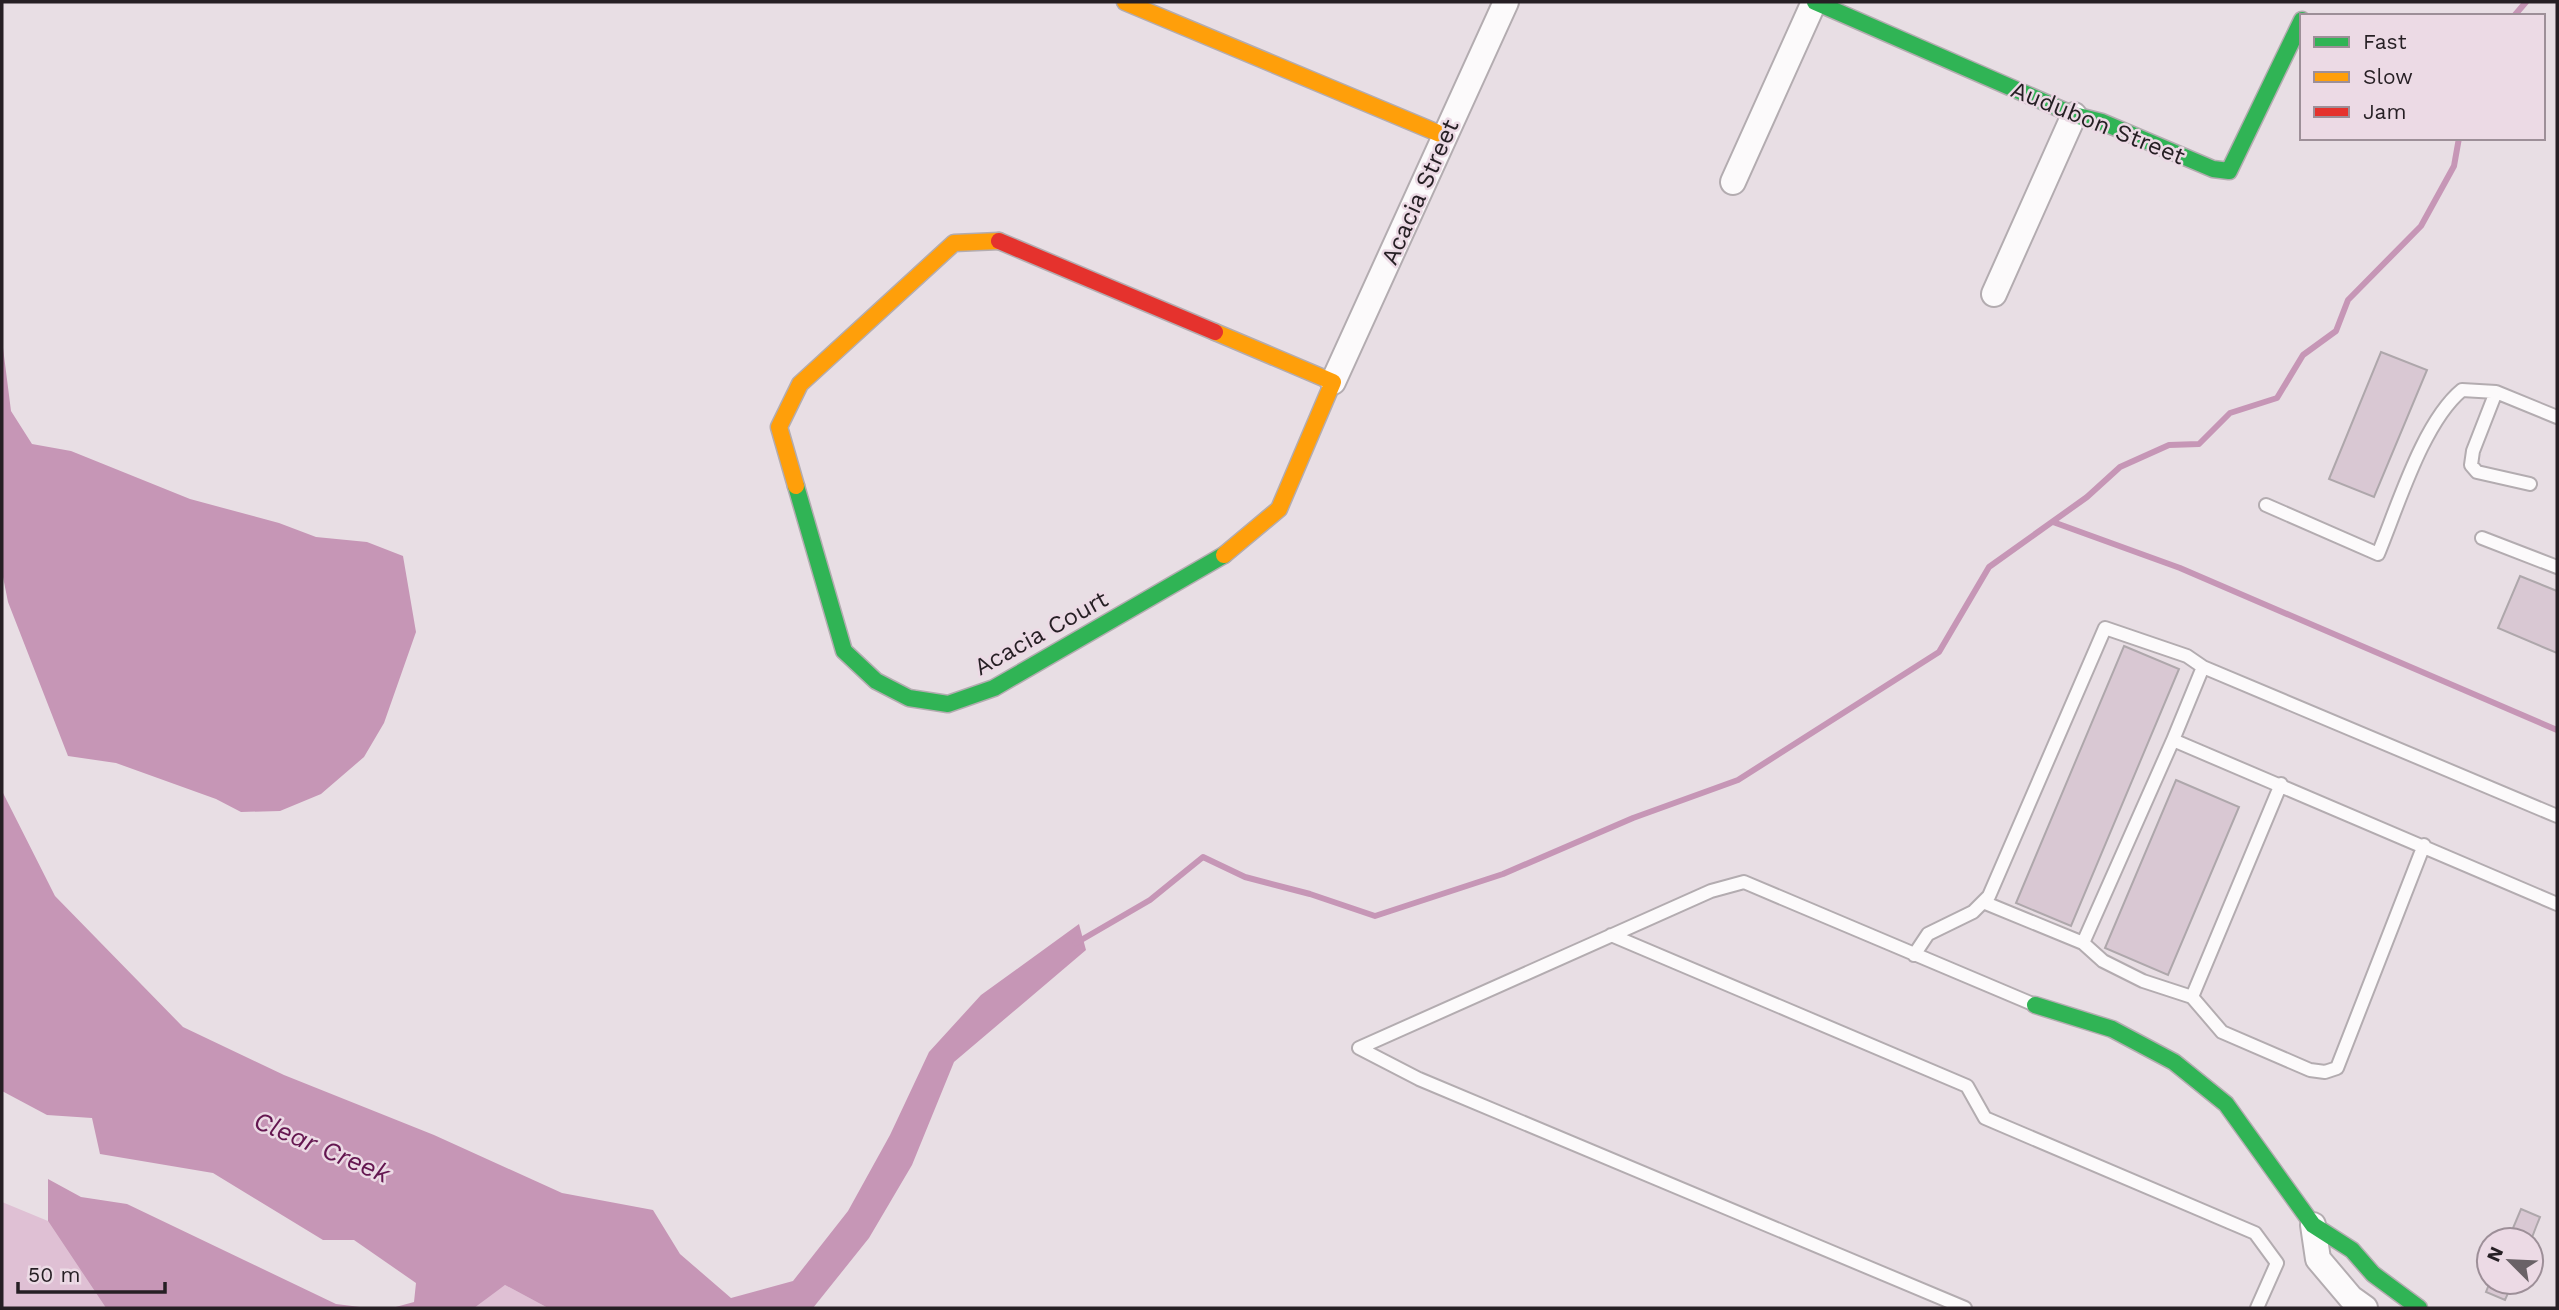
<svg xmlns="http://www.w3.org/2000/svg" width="2559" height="1310" font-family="'Work Sans',sans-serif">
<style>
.green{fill:#dfc0d4}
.water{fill:#c696b6}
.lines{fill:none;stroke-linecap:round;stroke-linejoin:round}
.stream{stroke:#c696b6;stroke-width:6}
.building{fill:#d9c8d3;stroke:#aea7ab;stroke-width:2}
.lane-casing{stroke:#b3acb0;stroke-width:16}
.street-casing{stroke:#b3acb0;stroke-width:28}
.fast-casing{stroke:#b3acb0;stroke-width:19}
.slow-casing{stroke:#b3acb0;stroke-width:19}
.jam-casing{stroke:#b3acb0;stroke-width:19}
.lane{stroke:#fcfafb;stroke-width:12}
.street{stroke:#fcfafb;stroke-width:24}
.fast{stroke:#30b455;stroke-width:16}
.slow{stroke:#ff9f0a;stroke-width:16}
.jam{stroke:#e5322d;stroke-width:16}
.labels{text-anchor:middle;stroke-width:5;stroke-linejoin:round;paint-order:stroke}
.street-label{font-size:24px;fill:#261f24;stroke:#ecdae5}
.water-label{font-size:26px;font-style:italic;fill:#641650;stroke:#ecdae5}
</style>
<rect width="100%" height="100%" fill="#e8dee4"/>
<!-- green -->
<path class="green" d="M2,1202L48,1221L106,1308H2Z
M505,1285L548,1308H474L477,1302Z"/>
<!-- water -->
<path class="water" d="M2,340L11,411L32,444L71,451L190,499L279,523L316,537L367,542L403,556L416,632L384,723L364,757L321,794L280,811L241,812L216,799L116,763L68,756L8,602L2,572Z
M2,791L55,896L183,1027L284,1075L434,1135L562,1193L653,1210L680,1254L731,1298L793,1281L848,1211L890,1135L929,1052L981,995L1079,924L1086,950L954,1062L912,1165L869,1238L813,1308H548L505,1285L474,1308H392L414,1302L416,1283L354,1240H323L213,1173L100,1154L92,1118L47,1115L2,1091Z
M48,1179L81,1197L127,1204L336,1304L368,1308H106L48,1221Z"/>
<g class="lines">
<!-- stream -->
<path class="stream" d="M2514,16L2526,2
M2053,522L2180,568L2557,730
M1076,943L1150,900L1203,857L1245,877L1310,894L1375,916L1503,874L1633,818L1738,780L1939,652L1989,567L2087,497L2120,467L2169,445L2199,444L2230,413L2277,398L2303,355L2336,331L2348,300L2421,226L2454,166L2459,138"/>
</g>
<!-- building -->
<path class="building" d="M2381,352L2427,370L2374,497L2329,479Z
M2520,576L2557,591V653L2498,628Z
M2124,646L2179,669L2071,926L2016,903Z
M2176,780L2239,807L2168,975L2105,948Z
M2521,1209L2540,1217L2536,1227L2531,1240H2508Z
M2490,1282H2513L2505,1300L2486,1292Z"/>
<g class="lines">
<!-- lane casing -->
<g class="lane-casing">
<path id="lane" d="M2496,392L2473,451L2471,465L2477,472L2530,484
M2266,505L2378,554C2398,506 2423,422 2462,390L2496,392L2557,417
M2482,538L2557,567
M2203,667L2557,816
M1983,902L2083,943L2103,961L2143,981L2192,997L2281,784
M1611,935L1967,1086L1985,1118L2255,1233L2277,1263L2257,1308
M2083,943L2173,740
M1914,955L1928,934L1973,912L1989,896L2105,628L2187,656L2203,667L2173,740L2557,904
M2192,997L2222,1032L2310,1070L2325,1072L2337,1068L2424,845
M1965,1308L1419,1079L1359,1048L1711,891L1744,882L2035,1005"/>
</g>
<!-- street casing -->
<g class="street-casing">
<path id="street" d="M1733,182L1814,2
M1994,294L2074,115
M1333,382L1506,2
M2313,1225L2318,1259L2351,1298L2365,1308"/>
</g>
<!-- fast casing -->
<g class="fast-casing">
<path id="fast" d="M1815,2L2074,115L2102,122L2213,169L2229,171L2302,20
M796,486L844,651L876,681L909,698L948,704L994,688L1224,555
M2035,1005L2112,1029L2174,1062L2226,1104L2313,1225L2352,1250L2373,1274L2419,1308"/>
</g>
<!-- slow casing -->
<g class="slow-casing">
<path id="slow" d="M1125,2L1445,136
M1215,332L1333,382L1279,509L1224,555
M796,486L779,427L800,384L954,243L999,241"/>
</g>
<!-- jam casing -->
<g class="jam-casing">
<path id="jam" d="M999,241L1215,332"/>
</g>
<!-- lane -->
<use href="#lane" class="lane"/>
<!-- street -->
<use href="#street" class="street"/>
<!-- fast -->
<use href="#fast" class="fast"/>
<!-- slow -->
<use href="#slow" class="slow"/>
<!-- jam -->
<use href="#jam" class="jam"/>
</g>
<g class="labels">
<!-- street labels -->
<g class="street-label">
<text transform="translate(2098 123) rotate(22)" y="8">Audubon Street</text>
<text transform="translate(1420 192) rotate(-66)" y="8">Acacia Street</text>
<text transform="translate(1041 633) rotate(-29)" y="8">Acacia Court</text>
</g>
<!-- water labels -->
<g class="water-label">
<text transform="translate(322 1147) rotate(23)" y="9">Clear Creek</text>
</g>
</g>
<!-- border -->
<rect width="2559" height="1310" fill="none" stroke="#261f24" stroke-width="7"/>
<!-- legend -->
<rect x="2300" y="14" width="245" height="126" fill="#ecdae5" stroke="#9d8f98" stroke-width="2"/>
<rect x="2314" y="37" width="35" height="10" fill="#30b455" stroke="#9d8f98" stroke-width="2"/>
<text x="2363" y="49" font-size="21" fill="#261f24">Fast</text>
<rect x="2314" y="72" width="35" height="10" fill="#ff9f0a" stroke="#9d8f98" stroke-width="2"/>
<text x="2363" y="84" font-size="21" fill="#261f24">Slow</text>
<rect x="2314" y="107" width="35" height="10" fill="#e5322d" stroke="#9d8f98" stroke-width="2"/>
<text x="2363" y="119" font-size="21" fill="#261f24">Jam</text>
<!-- north arrow -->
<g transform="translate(2510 1261) rotate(294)"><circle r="33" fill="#ecdae5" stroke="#9d8f98" stroke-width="2"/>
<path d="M0-5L12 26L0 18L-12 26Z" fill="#6a6267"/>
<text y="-10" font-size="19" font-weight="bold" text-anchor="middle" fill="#261f24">N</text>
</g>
<!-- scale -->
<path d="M18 1282v10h147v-10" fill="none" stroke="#261f24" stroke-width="3.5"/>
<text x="28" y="1282" font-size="21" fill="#261f24" stroke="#ecdae5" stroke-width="5" paint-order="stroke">50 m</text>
</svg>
